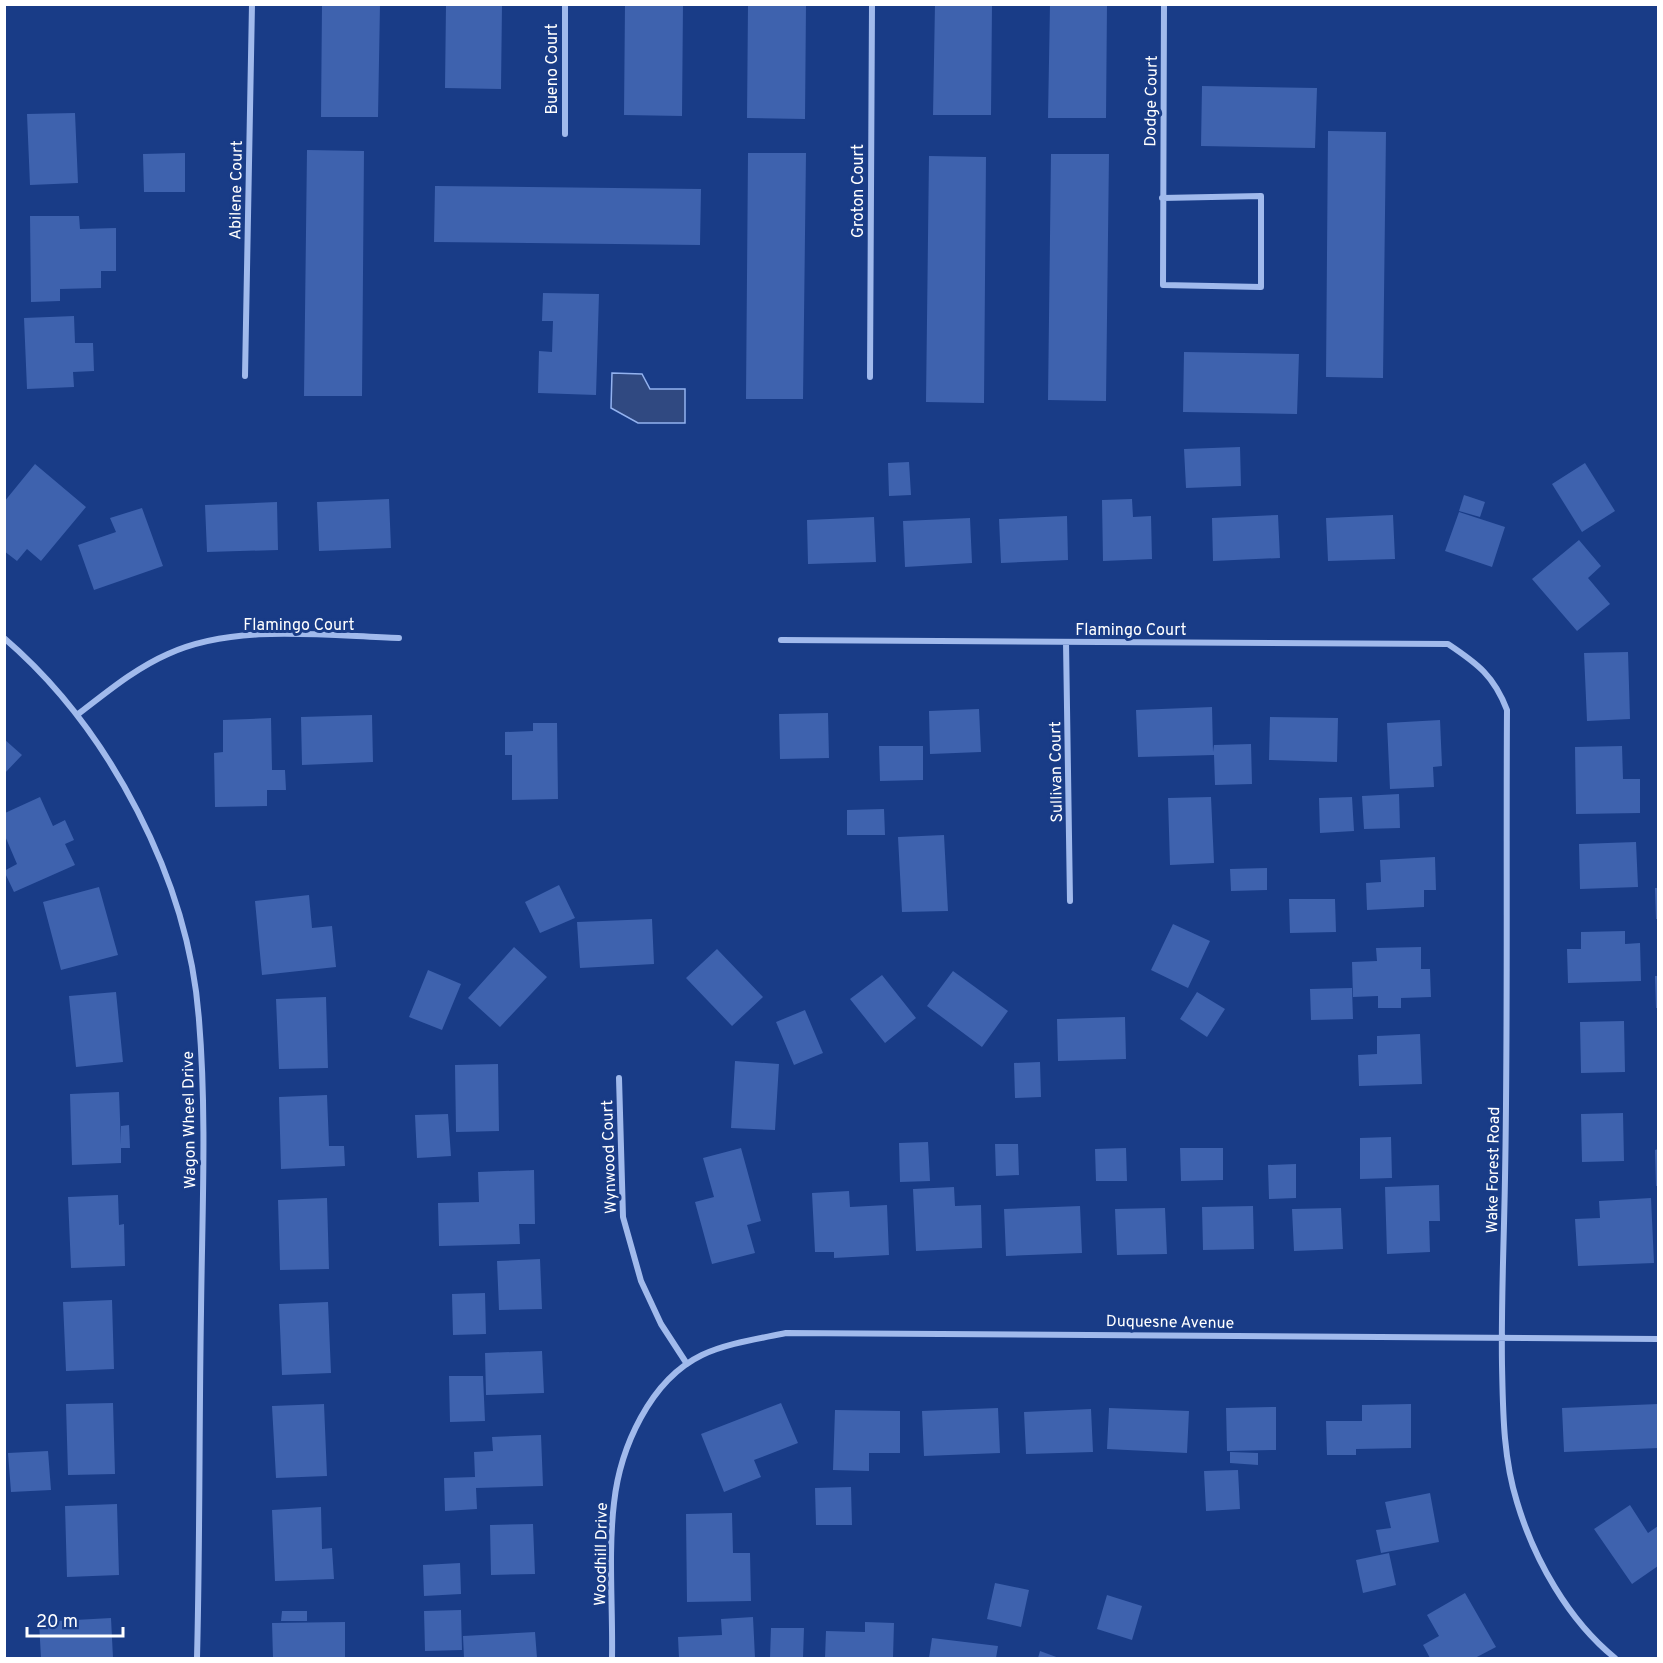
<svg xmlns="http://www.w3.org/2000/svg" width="1663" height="1663" font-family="Overpass,sans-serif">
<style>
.water{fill:#304981;stroke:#93b2ef;stroke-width:1.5}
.building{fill:#3e62ae}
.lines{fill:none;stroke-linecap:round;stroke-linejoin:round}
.street{stroke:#a1baec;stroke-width:6}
.labels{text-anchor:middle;stroke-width:6;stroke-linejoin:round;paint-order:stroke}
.street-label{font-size:16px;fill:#fff;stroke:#193c87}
</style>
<rect width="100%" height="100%" fill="#193c87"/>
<!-- water -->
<path class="water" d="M612,373L642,374L650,389H685V423H638L611,408Z"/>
<!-- building -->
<path class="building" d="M322,4H380L378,117H321Z
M446,4H502L501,89L445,88Z
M625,4H683L682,116L624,115Z
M748,4H806L805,119L747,118Z
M935,4H992L991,115H933Z
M1050,4H1107L1106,118H1048Z
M1202,86L1317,88L1315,148L1201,146Z
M75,113L78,183L30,185L27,114Z
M1328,131L1386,132L1383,378L1326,377Z
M307,150L364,151L362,396H304Z
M185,153V192H144L143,154Z
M748,153H806L803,399H746Z
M1051,154H1109L1106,401L1048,400Z
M929,156L986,157L984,403L926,402Z
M435,186L701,189L700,245L434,242Z
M30,216H79L80,229L116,228V271H101V288L60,289V301L31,302Z
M543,293L599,294L596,395L538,393L539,351L552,352L553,321H542Z
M74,316L75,343H93L94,371L73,372L74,387L27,389L24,318Z
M1184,352L1299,354L1297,414L1183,412Z
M1240,447L1241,486L1186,488L1184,449Z
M909,462L911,495L889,496L888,463Z
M1585,463L1615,511L1582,532L1552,484Z
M35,464L86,507L41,561L27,549L17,561L4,551V502Z
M1464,495L1485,502L1480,517L1459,511Z
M389,499L391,548L319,551L317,502Z
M1132,499L1133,517L1151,516L1152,559L1103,561L1102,500Z
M277,502L278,550L207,552L205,505Z
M142,508L163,566L94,590L78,545L116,532L110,518Z
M1459,512L1505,527L1492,567L1445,551Z
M1278,515L1280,558L1213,561L1212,518Z
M1393,515L1395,559L1328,561L1326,518Z
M1067,516L1068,560L1001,563L999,519Z
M874,517L876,562L808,564L807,520Z
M970,518L972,563L905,567L903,521Z
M1579,540L1601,566L1588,578L1610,604L1577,631L1532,579Z
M1628,652L1630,719L1587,721L1584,653Z
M1212,707L1213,752L1214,745L1251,744L1252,784L1215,785L1214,755L1138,757L1136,710Z
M979,709L981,752L930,754L929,711Z
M828,713L829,758L780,759L779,714Z
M372,715L373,762L302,765L301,717Z
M1270,717L1338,718L1337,762L1269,760Z
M271,718L272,770H285L286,790H267V806L215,807L214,753L223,752V720Z
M1440,720L1442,766L1433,767L1434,787L1390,789L1387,723Z
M533,723H557L558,799L512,800V755H505V732L533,731Z
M4,739L22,755L4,774Z
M879,746H923V780L880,781Z
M1622,746L1623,779H1640V813L1576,814L1575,747Z
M1399,794L1400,828L1364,829L1362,796Z
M40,797L53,826L65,820L74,840L65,844L75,865L14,892L4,871L17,864L5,836V813Z
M1211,797L1214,863L1170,865L1168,798Z
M1352,797L1354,831L1320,833L1319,798Z
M884,809L885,835H847V810Z
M944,835L948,911L902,912L898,837Z
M1636,842L1638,887L1580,889L1579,844Z
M1435,857L1436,890H1424V907L1367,910L1366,883L1381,882L1380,860Z
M1267,868V890L1231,891L1230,869Z
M559,885L575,918L540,933L525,902Z
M99,887L118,955L61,970L43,902Z
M1655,888H1658V919H1656Z
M309,895L312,928L332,926L336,967L262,975L255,901Z
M1289,899H1335L1336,932L1290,933Z
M652,919L654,964L580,968L577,922Z
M1173,924L1210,941L1188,988L1151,970Z
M1625,931V944L1640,943L1641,981L1568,983L1567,949H1581V932Z
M514,947L547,977L500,1027L468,998Z
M1421,947V969H1430L1431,997L1401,998V1008H1378V996L1353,997L1352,962L1377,961L1376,948Z
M717,949L763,997L732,1026L686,978Z
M428,970L461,984L442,1030L409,1017Z
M953,971L1008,1011L982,1047L927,1006Z
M882,975L916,1018L885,1043L850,999Z
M1655,976H1658V1008H1656Z
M1352,988L1353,1019L1311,1020L1310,989Z
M116,992L123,1062L76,1067L69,996Z
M1197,992L1225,1009L1207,1037L1180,1019Z
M326,997L328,1068L279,1069L276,999Z
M805,1010L823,1053L794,1065L776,1022Z
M1125,1017L1126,1059L1058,1061L1057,1019Z
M1624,1021L1625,1072L1581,1073L1580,1022Z
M1420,1034L1422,1084L1359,1086L1358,1055L1377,1054V1036Z
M735,1061L779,1064L775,1130L731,1128Z
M1040,1062L1041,1097L1015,1098L1014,1063Z
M498,1064L499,1131L456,1132L455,1065Z
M119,1092L121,1145V1126L129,1125L130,1148H121V1163L72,1165L70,1094Z
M327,1095L329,1146H344L345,1166L281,1169L279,1097Z
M1623,1113L1624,1161L1582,1162L1581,1114Z
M448,1114L451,1156L417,1158L415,1115Z
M1391,1137L1392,1178L1360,1179V1138Z
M928,1142L930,1181L900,1182L899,1143Z
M995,1144H1018L1019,1175L996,1176Z
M741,1148L761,1221L747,1225L755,1253L712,1264L695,1202L714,1197L703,1158Z
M1126,1148L1127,1181H1096L1095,1149Z
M1180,1148H1223V1180L1181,1181Z
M1658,1149V1186H1656L1655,1150Z
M1296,1164V1198L1269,1199L1268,1165Z
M534,1170L535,1224H519L520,1244L439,1246L438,1203L479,1202L478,1172Z
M1439,1185L1440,1221H1429L1430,1252L1387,1254L1385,1187Z
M954,1187L955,1206L981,1205L982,1248L916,1251L913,1189Z
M849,1191L850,1207L887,1205L889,1255L834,1258V1252H815L812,1193Z
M118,1195L119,1225L124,1224L125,1266L71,1268L68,1197Z
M327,1198L329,1269L280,1270L278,1200Z
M1651,1198L1654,1263L1578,1266L1575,1219L1600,1218L1599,1201Z
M1080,1206L1082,1253L1006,1256L1004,1209Z
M1253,1206L1254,1249L1203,1250L1202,1207Z
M1165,1208L1167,1254L1117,1255L1115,1209Z
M1341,1208L1343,1249L1294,1251L1292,1209Z
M540,1259L542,1309L499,1310L497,1261Z
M485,1293L486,1334L453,1335L452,1294Z
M112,1300L114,1369L66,1371L63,1302Z
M328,1302L331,1373L282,1375L279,1304Z
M542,1351L544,1393L486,1395L485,1353Z
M449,1376H483L485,1421L450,1422Z
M113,1403L115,1474L68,1475L66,1404Z
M781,1403L798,1443L754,1460L761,1477L724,1492L701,1434Z
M324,1404L327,1476L276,1478L272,1406Z
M1411,1404V1448L1356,1449V1455H1327L1326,1421H1362V1405Z
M1658,1404V1448L1564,1452L1562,1408Z
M1276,1407V1450L1227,1451L1226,1408Z
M998,1408L1000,1453L924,1456L922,1411Z
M1109,1408L1189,1411L1187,1453L1107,1449Z
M1091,1409L1093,1452L1026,1454L1024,1412Z
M835,1410L900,1411V1453H869V1471L833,1470Z
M541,1435L543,1486L476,1488L477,1509L445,1511L444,1478L475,1477L474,1452L493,1451L492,1437Z
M48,1451L51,1490L11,1492L8,1453Z
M1230,1452L1258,1453V1465L1230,1463Z
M1238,1470L1240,1509L1206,1511L1204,1471Z
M851,1487L852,1525H816L815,1488Z
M1430,1493L1439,1542L1381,1553L1376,1530L1391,1528L1385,1502Z
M117,1504L119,1575L67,1577L65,1506Z
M1630,1505L1648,1533L1658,1526V1566L1632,1584L1594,1529Z
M321,1507L322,1549L332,1548L334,1579L275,1581L272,1510Z
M732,1513L733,1553H750L751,1601L687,1602L686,1514Z
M533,1524L535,1574L491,1575L490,1525Z
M1389,1553L1396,1585L1363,1593L1356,1560Z
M460,1563L461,1594L424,1596L423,1565Z
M995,1583L1029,1590L1021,1627L987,1619Z
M1465,1593L1496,1647L1475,1658H1430L1423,1645L1439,1636L1427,1615Z
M1107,1595L1142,1606L1132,1640L1097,1629Z
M461,1610L462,1650L425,1651L424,1611Z
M282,1611H307V1621H281Z
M753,1617L755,1658H679L678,1637L722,1635L721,1619Z
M111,1618L113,1658H41L39,1622Z
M345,1622V1658H273L272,1623Z
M865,1622L894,1623L893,1658H825L826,1631L865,1632Z
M771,1628H804L803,1658H770Z
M535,1632L537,1658H464L463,1636Z
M932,1638L998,1646L996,1658H929Z
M1040,1651L1059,1658H1038Z"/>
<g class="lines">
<!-- street -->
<path class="street" d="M565,4V134
M1162,198L1261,196V287L1163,285L1164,4
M245,376L252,4
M870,377L872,4
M4,638C110,729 189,881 199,1020C207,1117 202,1215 201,1312C199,1428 200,1543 197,1658
M781,640L1448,644C1478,664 1494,676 1507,710C1506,866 1508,1022 1505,1178C1504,1241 1501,1303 1502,1365C1503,1411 1503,1457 1517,1502C1534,1559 1568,1620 1615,1658
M1066,642L1070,901
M77,715C106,693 134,669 168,654C235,623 327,636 399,638
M619,1078L623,1217L641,1281L661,1324L687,1364
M612,1658C613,1608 608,1553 614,1503C620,1448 650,1380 702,1355C728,1343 758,1339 786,1333L1658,1339"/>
</g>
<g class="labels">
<!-- street labels -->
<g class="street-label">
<text transform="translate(551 69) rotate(-90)" y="6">Bueno Court</text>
<text transform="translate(1150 101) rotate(-89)" y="6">Dodge Court</text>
<text transform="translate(235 190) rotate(-89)" y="6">Abilene Court</text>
<text transform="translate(857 191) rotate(-90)" y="6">Groton Court</text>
<text x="299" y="630">Flamingo Court</text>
<text x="1131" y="635">Flamingo Court</text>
<text transform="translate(1055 772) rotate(-91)" y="6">Sullivan Court</text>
<text transform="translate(188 1120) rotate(-91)" y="6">Wagon Wheel Drive</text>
<text transform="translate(608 1157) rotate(-92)" y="6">Wynwood Court</text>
<text transform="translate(1492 1170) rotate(-89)" y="6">Wake Forest Road</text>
<text transform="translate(1170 1321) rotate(1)" y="6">Duquesne Avenue</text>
<text transform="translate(600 1554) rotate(-89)" y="6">Woodhill Drive</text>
</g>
</g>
<!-- border -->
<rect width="1663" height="1663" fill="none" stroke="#ffffff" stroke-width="12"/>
<!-- scale -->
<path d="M27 1627v9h96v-9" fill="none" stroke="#ffffff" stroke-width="3"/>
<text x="36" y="1627" font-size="18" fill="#ffffff" stroke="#193c87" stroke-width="4.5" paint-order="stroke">20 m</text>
</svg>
